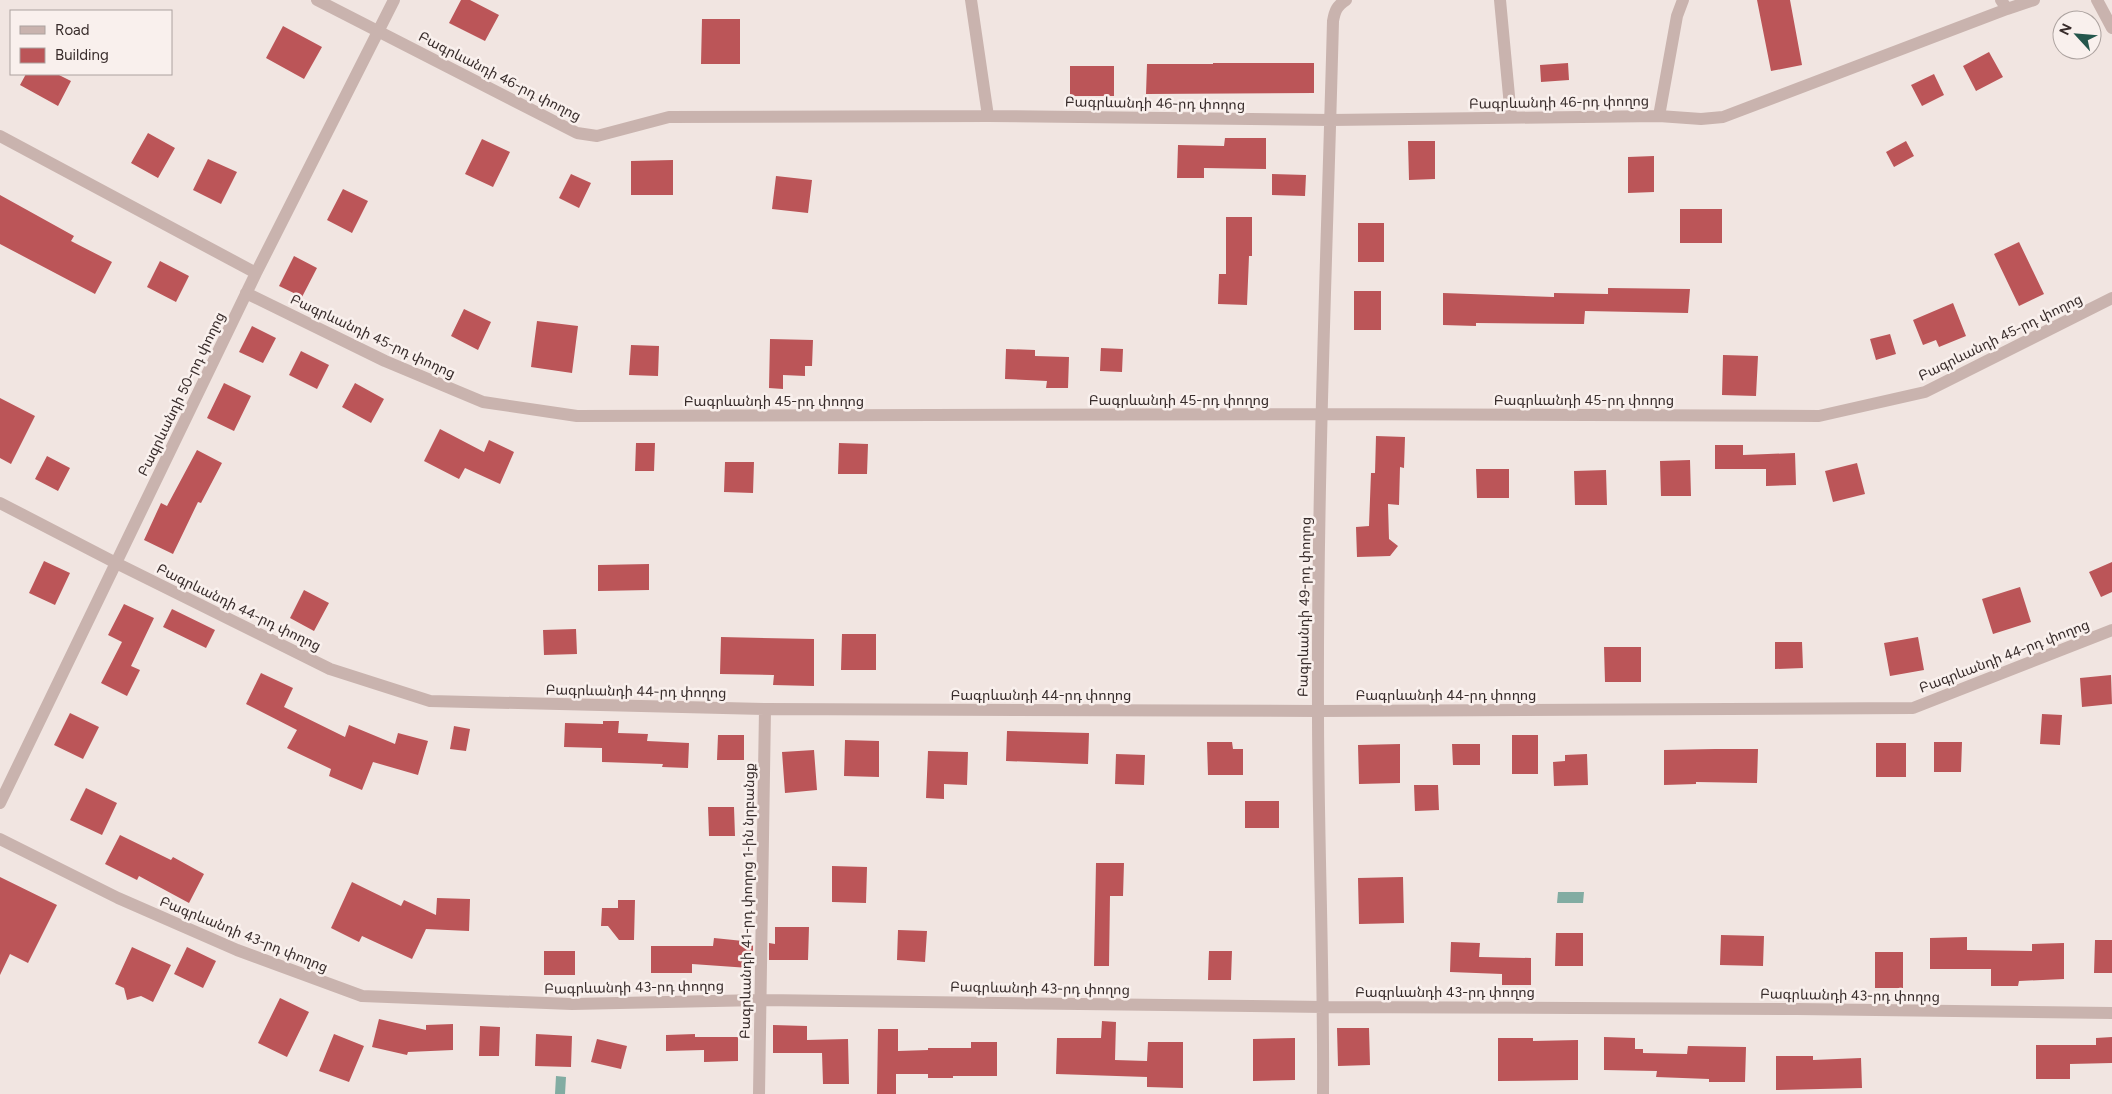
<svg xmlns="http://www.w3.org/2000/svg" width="2112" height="1094" font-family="Figtree,'Noto Sans Armenian',sans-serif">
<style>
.water{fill:#82aca2}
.building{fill:#bb5558}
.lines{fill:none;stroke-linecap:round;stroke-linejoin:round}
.minor{stroke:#c9b3ae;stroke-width:12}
.labels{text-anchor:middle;stroke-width:5;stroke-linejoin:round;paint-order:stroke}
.street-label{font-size:14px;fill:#382c2b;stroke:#f9f0ed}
</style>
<rect width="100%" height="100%" fill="#f1e5e1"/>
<!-- water -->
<path class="water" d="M1558,892H1584L1583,903H1557Z
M556,1076L566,1077L565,1094H555Z"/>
<!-- building -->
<path class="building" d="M461,0H470L499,15L485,41L449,23Z
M1757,0H1790L1802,65L1771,71Z
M702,19H740V64H701Z
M283,26L322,47L304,79L266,58Z
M1989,52L2003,77L1976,91L1963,66Z
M1213,63H1314V93L1146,94L1147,64H1213Z
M1568,63L1569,80L1541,82L1540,65Z
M1070,66H1114V96H1070Z
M26,74H57L71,81L58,106L20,85Z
M1934,74L1944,95L1922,106L1911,85Z
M148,133L175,148L158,178L131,163Z
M1225,138H1266V169L1204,168V178H1177L1178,145L1224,146Z
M482,139L510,152L493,187L465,174Z
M1408,141H1435V179L1409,180Z
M1906,141L1914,156L1894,167L1886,152Z
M1654,156V192L1628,193V157Z
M208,159L237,172L221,204L193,190Z
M673,160V195H631V161Z
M571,174L591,183L579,208L559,198Z
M1272,174L1306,175L1305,196L1272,195Z
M776,176L812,180L808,213L772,209Z
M343,189L368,201L352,233L327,220Z
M0,195L74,236L71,241L112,262L95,294L0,244Z
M1680,209H1722V243H1680Z
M1226,217H1252V256H1249L1247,305L1218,304L1219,274H1226Z
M1358,223H1384V262H1358Z
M2019,242L2044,294L2019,306L1994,254Z
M294,256L317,268L302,297L279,286Z
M160,261L189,276L176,302L147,287Z
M1608,288L1690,289L1688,313L1585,311L1584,324L1476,323V326L1443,325V293L1554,297V293L1608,294Z
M1354,291H1381V330H1354Z
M1953,303L1966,336L1939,347L1936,340L1923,345L1913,320Z
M464,309L491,322L478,350L451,336Z
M537,321L578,326L572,373L531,367Z
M252,326L276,338L263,363L239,352Z
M1890,334L1896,354L1876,360L1870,339Z
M770,339L813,340L812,366H805V376L783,375V389L769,388Z
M631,345L659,346L658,376L629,375Z
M1101,348L1123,349L1122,372L1100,371Z
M1006,349L1035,350V356L1069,357L1068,388H1046L1047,381L1005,379Z
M301,351L329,365L317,389L289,375Z
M1723,355L1758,356L1756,396L1722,395Z
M224,383L251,396L234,431L207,418Z
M355,383L384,399L371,423L342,407Z
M0,398L35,416L11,464L0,458Z
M440,429L484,452L489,440L514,452L500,484L465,468L459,479L424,461Z
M1376,436L1405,437L1404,468L1400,467L1399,505L1388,504L1389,539L1398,546L1390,556L1357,557L1356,527L1369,526L1371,473H1375Z
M636,443H655L654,471H635Z
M839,443L868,444L867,474H838Z
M1715,445H1743V455L1795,453L1796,485L1766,486V469H1715Z
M197,450L222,463L201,503L198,502L173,554L144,540L161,503L167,506Z
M47,456L70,468L58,491L35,479Z
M1690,460L1691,496H1661L1660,461Z
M725,462H754L753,493L724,492Z
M1857,463L1865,494L1833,502L1825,471Z
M1476,469H1509V498H1477Z
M1606,470L1607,505H1575L1574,471Z
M44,561L70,573L55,605L29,593Z
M2112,562V592L2101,597L2089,572Z
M649,564V590L598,591V565Z
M2020,587L2031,622L1993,634L1982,599Z
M304,590L329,603L314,631L290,618Z
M124,604L154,618L131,666L140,670L127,696L101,683L122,642L108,635Z
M172,609L215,630L206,648L163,627Z
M576,629L577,654L544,655L543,630Z
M842,634H876V670H841Z
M721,637L814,639V686L773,685L774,675L720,674Z
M1918,637L1924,670L1890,676L1884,643Z
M1775,642H1802L1803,668L1775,669Z
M1604,647H1641V682H1605Z
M261,673L293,688L284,707L345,737L349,725L395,744L398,733L428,741L418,775L373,762L362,790L329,776L331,769L287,748L297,730L246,704Z
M2111,675L2112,704L2082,707L2080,678Z
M70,713L99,727L83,759L54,745Z
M2042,714L2062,715L2060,745L2040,744Z
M603,721H619L618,733L648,734L647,741L689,743L688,768L662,767L663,764L602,762V748L564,747L565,723L603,724Z
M454,726L470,729L466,751L450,749Z
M1007,731L1089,733L1088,764L1006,761Z
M718,735H744V760H717Z
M1512,735H1538V774H1512Z
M845,740L879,741V777L844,776Z
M1207,742H1232L1233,749H1243V775H1208Z
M1934,742H1962L1961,772H1934Z
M1876,743H1906V777H1876Z
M1400,744V783L1359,784L1358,745Z
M1452,744H1480V765H1453Z
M1715,749H1758L1757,783L1696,782V784L1664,785V750Z
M814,750L817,790L785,793L782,752Z
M928,751L968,752L967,785L944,784V799L926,798Z
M1116,754L1145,755L1144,785L1115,784Z
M1587,754L1588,785L1554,786L1553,762L1565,761V755Z
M1414,785H1438L1439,810L1415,811Z
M86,788L117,803L102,835L70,820Z
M1245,801H1279V828H1245Z
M708,807H734L735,836H709Z
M120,835L171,860L173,857L204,874L189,903L139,876L137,880L105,864Z
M1096,863H1124L1123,896H1110L1109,966H1094Z
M832,866L867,867L866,903L832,902Z
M0,877L57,905L28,963L10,954L0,975Z
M1403,877L1404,923L1359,924L1358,878Z
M352,882L401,906L404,900L436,915L437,898L470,899L469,931L426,929L412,959L362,936L359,942L331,928Z
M618,900H635L634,940H619L608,926H601L602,908H618Z
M775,927H809L808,960H769V943L775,944Z
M898,930L927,931L925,962L897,960Z
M1556,933H1583V966H1555Z
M1721,935L1764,936L1763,966L1720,965Z
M1967,937V950L2032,951V944L2064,943V979L2019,981L2018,986H1991V969H1930V938Z
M714,938L753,942V960H750L749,968L692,964V973H651V946H713Z
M2095,940H2112V973H2094Z
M1451,942L1480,943L1479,957L1531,958V985H1502V974L1450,972Z
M132,947L171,965L153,1002L141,996L127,1000L124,988L115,984Z
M187,947L216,961L203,988L174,974Z
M544,951H575V975H544Z
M1209,951H1232L1231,980H1208Z
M1875,952H1903V988H1875Z
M280,998L309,1012L287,1057L258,1043Z
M379,1019L426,1030V1025L453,1024V1050L408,1052L407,1055L372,1047Z
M1102,1021L1116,1022L1115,1060L1147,1061L1148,1042H1183V1088L1147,1087V1077L1056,1074L1057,1038H1101Z
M773,1025L807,1026V1040L848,1039L849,1084H823L822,1053H773Z
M480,1026L500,1027L499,1056H479Z
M1337,1028H1369L1370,1065L1338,1066Z
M878,1029H898V1051L928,1050V1048H971V1042H997V1076H953V1078H928V1074H896V1094H877Z
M334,1034L364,1046L349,1082L319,1071Z
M536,1034L572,1036L571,1067L535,1066Z
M695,1034V1037H738V1061L704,1062V1050L666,1051V1035Z
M1604,1037L1635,1038V1049H1643V1053L1687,1054L1688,1046L1746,1047L1745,1082H1709V1079L1656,1077L1657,1071L1604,1070Z
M2112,1037V1063L2070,1064V1079H2036V1045H2096V1038Z
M1295,1038V1080L1253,1081V1039Z
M1498,1038H1533V1041L1578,1040V1080L1498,1081Z
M597,1039L627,1046L621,1069L591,1062Z
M1776,1056H1813V1060L1861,1058L1862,1088L1776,1090Z"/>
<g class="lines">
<!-- minor -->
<path class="minor" d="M317,0L577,133L597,136L669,117L988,116L1331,120L1659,116L1701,119L1723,117L2007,9
M971,0L988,116
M1500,0L1511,117
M2001,0L2007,9L2034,0
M2097,0L2112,28
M1659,116L1677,16L1683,0
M0,136L256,273
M246,293L385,361L483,402L577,416L1321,414L1819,416L1925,392L2112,298
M0,503L116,563L330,669L430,701L765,709L1318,711L1913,708L2112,630
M0,803L256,273L394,0
M0,839L118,898L237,950L362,996L572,1004L761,1000L1324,1007L1797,1009L2112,1013
M759,1094L765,709
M1323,1094C1324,966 1318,839 1318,711C1317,481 1327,251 1333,21C1335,10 1337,6 1346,0"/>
</g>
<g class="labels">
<!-- street labels -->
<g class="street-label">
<text transform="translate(500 76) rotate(27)" y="5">Բագրևանդի 46-րդ փողոց</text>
<text transform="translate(1559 102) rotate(-1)" y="5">Բագրևանդի 46-րդ փողոց</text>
<text transform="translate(1155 103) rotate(1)" y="5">Բագրևանդի 46-րդ փողոց</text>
<text transform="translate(373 336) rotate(25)" y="5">Բագրևանդի 45-րդ փողոց</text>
<text transform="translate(2000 337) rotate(-26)" y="5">Բագրևանդի 45-րդ փողոց</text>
<text transform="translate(181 394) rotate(-64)" y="5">Բագրևանդի 50-րդ փողոց</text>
<text x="1179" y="405">Բագրևանդի 45-րդ փողոց</text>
<text x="1584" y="405">Բագրևանդի 45-րդ փողոց</text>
<text x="774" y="406">Բագրևանդի 45-րդ փողոց</text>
<text transform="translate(239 607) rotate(26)" y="5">Բագրևանդի 44-րդ փողոց</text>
<text transform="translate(1304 607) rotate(-89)" y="5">Բագրևանդի 49-րդ փողոց</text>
<text transform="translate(2004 656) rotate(-21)" y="5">Բագրևանդի 44-րդ փողոց</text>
<text transform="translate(636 691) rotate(1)" y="5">Բագրևանդի 44-րդ փողոց</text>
<text x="1041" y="700">Բագրևանդի 44-րդ փողոց</text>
<text x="1446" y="700">Բագրևանդի 44-րդ փողոց</text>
<text transform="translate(747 901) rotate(-89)" y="5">Բագրևանդի 41-րդ փողոց 1-ին նրբանցք</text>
<text transform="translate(244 934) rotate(22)" y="5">Բագրևանդի 43-րդ փողոց</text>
<text transform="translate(634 987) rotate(-1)" y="5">Բագրևանդի 43-րդ փողոց</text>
<text transform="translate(1040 988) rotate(1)" y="5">Բագրևանդի 43-րդ փողոց</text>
<text x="1445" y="997">Բագրևանդի 43-րդ փողոց</text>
<text transform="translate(1850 995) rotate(1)" y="5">Բագրևանդի 43-րդ փողոց</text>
</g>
</g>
<!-- legend -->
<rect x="10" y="10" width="162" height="65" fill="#f9f0ed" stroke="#aca29f"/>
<rect x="20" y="26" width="25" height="8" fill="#c9b3ae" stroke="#aca29f"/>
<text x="55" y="35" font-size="15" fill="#382c2b">Road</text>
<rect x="20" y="48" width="25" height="15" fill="#bb5558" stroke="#aca29f"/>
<text x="55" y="60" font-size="15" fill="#382c2b">Building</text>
<!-- north arrow -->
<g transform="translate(2077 35) rotate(296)"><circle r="24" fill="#f9f0ed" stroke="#aca29f"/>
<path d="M0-4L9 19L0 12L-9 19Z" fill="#24564c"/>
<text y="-8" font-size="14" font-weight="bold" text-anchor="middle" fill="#382c2b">N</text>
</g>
</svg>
